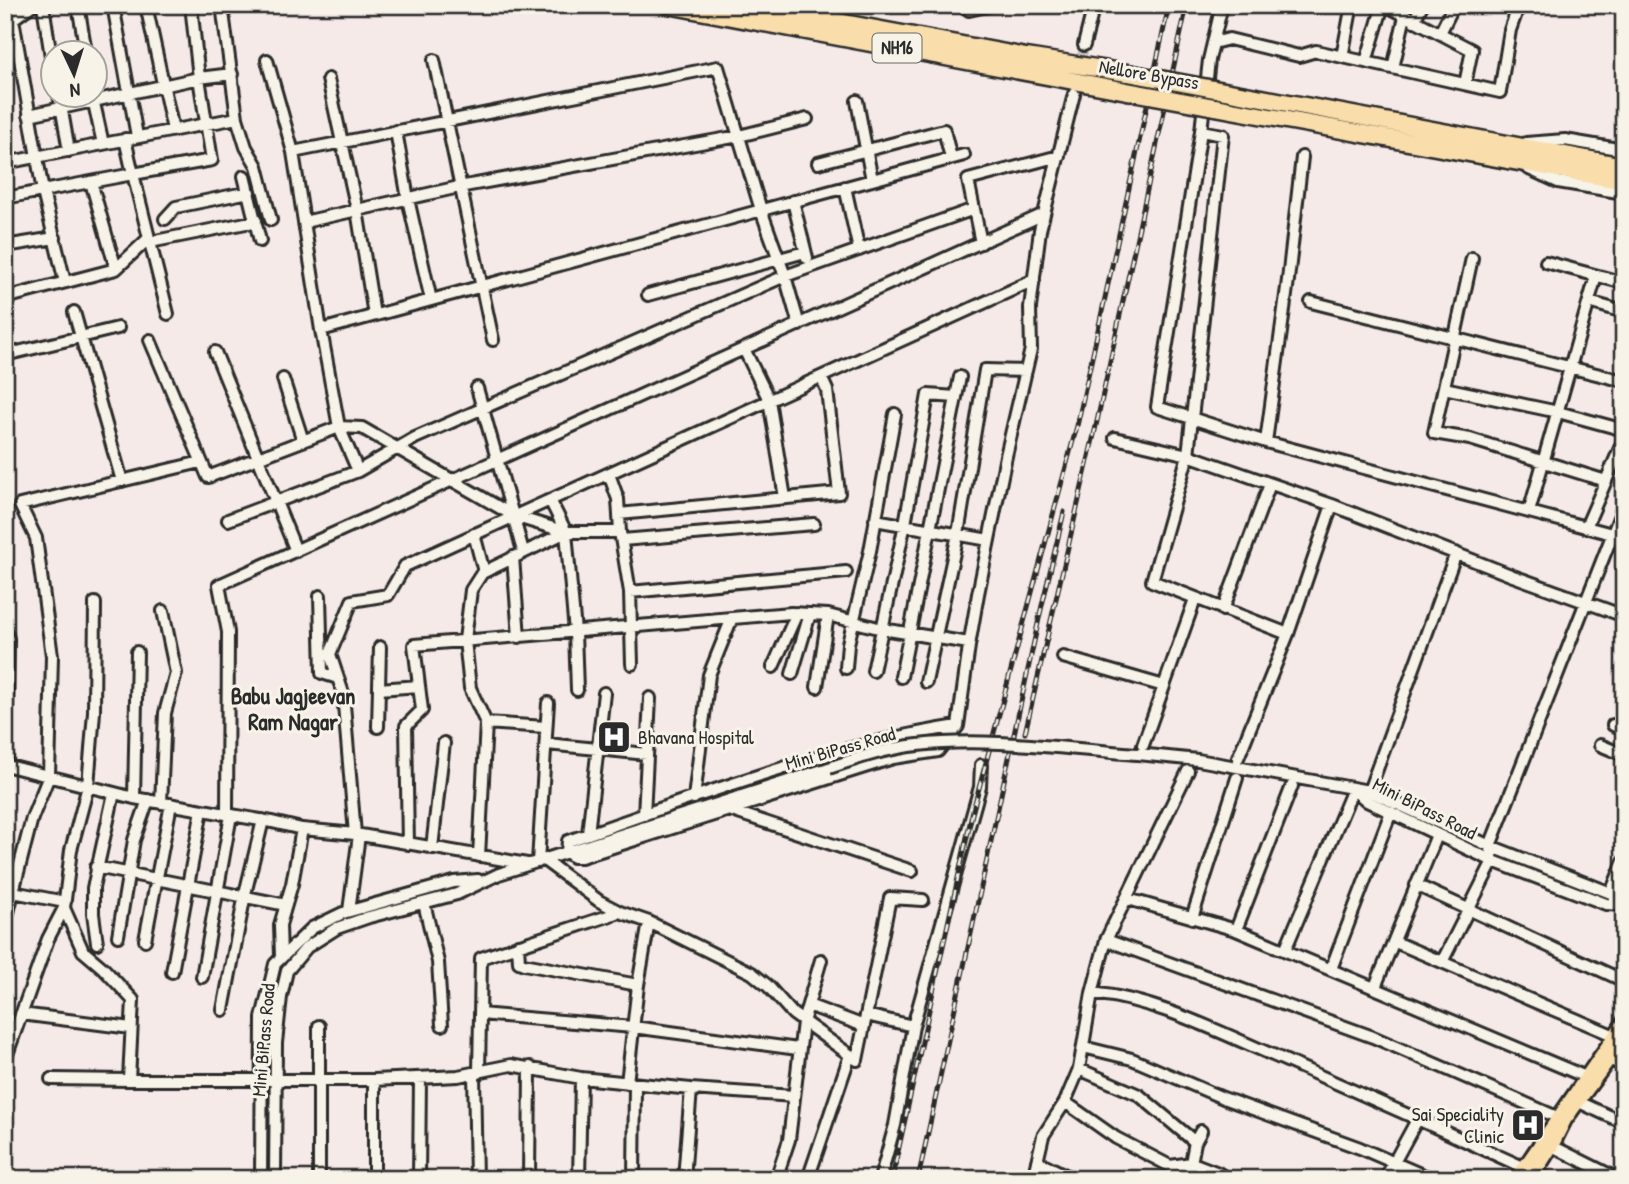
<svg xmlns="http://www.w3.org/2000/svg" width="1629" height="1184" font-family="'Patrick Hand',sans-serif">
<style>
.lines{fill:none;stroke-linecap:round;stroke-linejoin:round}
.minor-tunnel{stroke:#cdc4c2;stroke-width:10;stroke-dasharray:10 5;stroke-linecap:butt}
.minor-casing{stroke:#2b2b2b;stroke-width:16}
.major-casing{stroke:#2b2b2b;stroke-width:18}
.highway-casing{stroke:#2b2b2b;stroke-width:21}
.minor{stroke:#f7f3e8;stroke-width:10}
.major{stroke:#f9deab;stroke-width:12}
.highway{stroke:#f9deab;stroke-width:16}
.rail-casing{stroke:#2b2b2b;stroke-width:5}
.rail{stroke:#f7f3e8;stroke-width:2.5;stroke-dasharray:8;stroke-linecap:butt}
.minor-bridge-casing{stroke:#2b2b2b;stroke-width:16;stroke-linecap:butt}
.highway-bridge-casing{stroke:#2b2b2b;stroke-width:21;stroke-linecap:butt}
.minor-bridge{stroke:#f7f3e8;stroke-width:10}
.highway-bridge{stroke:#f9deab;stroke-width:16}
.labels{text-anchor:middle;stroke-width:6;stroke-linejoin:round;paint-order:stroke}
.shield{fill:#f7f3e8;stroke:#686764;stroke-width:2}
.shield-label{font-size:18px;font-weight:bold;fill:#2b2b2b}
.street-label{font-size:19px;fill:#2b2b2b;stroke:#f7f3e8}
.poi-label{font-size:19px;fill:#2b2b2b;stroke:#f7f3e8;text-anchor:start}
.quarter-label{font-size:23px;font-weight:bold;fill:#2b2b2b;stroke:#f7f3e8}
</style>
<rect width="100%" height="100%" fill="#f6eae8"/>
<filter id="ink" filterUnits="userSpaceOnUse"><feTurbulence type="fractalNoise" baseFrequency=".0143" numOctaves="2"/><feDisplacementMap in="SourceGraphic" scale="14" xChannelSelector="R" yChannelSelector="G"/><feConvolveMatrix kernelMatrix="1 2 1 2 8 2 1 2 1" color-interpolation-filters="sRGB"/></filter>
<g filter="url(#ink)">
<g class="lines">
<!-- minor-tunnel -->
<path class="minor-tunnel" d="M1076,88L1084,45"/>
<!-- minor casing -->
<g class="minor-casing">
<path id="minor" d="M32,5L13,19L43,192L65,282
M43,5L52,63
M78,5L86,52
M113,5L137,136
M146,5L173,130
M222,5L237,118L246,147L257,166L271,220
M921,5L969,6
M968,5L969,10L991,5
M1222,5L1209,60L1201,131L1223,135L1188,455L1152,581L1288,634
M1385,5L1472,50L1465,84
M1414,21L1422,5
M1440,33L1454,5
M1213,43L1229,39L1299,56L1316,51L1500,92L1510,30L1519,5
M1084,45L1094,5
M1342,57L1350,15
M267,60L293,152L321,330L964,155
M434,60L493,340
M1366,62L1383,5
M1393,68L1405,16
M328,79L357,210L374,315
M59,94L69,151
M92,94L103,144
M857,101L872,180
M29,115L199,78L232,74
M396,131L408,199L431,300
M1201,131L1157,407L1266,442L1612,534
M125,139L133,174L212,160L199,78L191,5
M5,142L9,162
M1526,143L1565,140L1624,150
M293,152L718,67L761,210L785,276L799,325
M5,163L237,118
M818,163L944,130L951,158
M1529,169L1558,182L1624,193
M244,176L260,241
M91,182L116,269
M845,187L859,250
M5,198L133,174L168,314
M793,201L807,258
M165,219L176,207L249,192
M304,222L459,187L739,136L807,119
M150,242L256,221
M981,243L968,180L1059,156
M5,246L55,238
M1472,258L1434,433L1470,439L1606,481
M1546,262L1624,283
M648,295L805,252
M5,298L116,269L149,238
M1311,302L1624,381
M1589,302L1624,312
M74,312L122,481
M321,330L339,427L362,428L514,516L566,532
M150,340L208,477L339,427L358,471
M744,349L769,400L785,498
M215,352L296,551
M5,355L118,328
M283,379L303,441
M477,388L523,551
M1444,388L1558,412L1624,430
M1115,438L1188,455L1332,505L1513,576L1624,616
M1266,442L1288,280L1302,157
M609,474L618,499L620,532L630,592L632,664
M550,500L566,532L575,632L577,690
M1529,512L1596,276
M619,514L839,493L827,390L821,377
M228,520L358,471L415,438L785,276L974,209
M875,520L989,540
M1586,527L1624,439
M474,534L484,572
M622,540L814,524
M513,557L519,637
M630,592L846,572
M320,596L322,673L338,678
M1223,610L1270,484
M5,629L8,639L6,765
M1063,657L1164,686
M773,667L797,613
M846,668L848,644L870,551L895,414
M873,671L905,524L928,395L956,397
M792,674L810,614
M901,677L960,377
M926,682L958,534L985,370L1026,371
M817,687L828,615
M379,689L419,686
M486,723L546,727
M1613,725L1624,729
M958,726C823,747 696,797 568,841L567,852L573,857H581L893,758L938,751L958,726L969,646L978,594L1006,456L1031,349L1030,308L1040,230L1074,94
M378,727L380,647
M547,744L647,754
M1143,745L1195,599
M1600,745L1624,755
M1138,754L1198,760L1369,791L1490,846L1611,893L1624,906
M1238,758L1288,634L1332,505
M5,765L134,798L272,822L302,829
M1188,771L1106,940L1092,993L1079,1069L1139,1095L1195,1142
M1354,790L1367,801L1493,861L1606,904L1623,905
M1369,791L1456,553
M134,798L137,652
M694,798L709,675L732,618
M161,803L165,713L176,673L163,611
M729,810L912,871
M227,814L228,632L219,585L1044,214
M644,815L650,698
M355,834L343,693L330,654L352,601L388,595L405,566L1034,280
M588,834L604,693
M408,844L406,726L422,710L414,645L791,613L828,615L882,629L969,643
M432,848L444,743
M479,856L486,723L470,688L465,640L471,590L482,573L566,532H620
M544,860L599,901L620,912L649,922L752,973L768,986L793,1014L857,1060L890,898L923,900
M538,862L548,703
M96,867L286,905
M5,883L15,884L32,818L49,776L52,656L36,538L20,505L201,462
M15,884L13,892L65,902
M1416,885L1624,981
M1611,893L1624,861
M1128,899L1236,930L1586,1077
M424,903L438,962L442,1025
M349,911L359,835
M1192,918L1237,778
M5,925L13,892
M1236,930L1292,786
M118,936L134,840L148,800
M145,940L171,804
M1106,940L1373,1037L1557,1117
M1395,942L1615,1036
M97,943L93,914V888L114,793
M518,945L519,962L524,964L638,985
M1285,950L1353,789
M281,957L280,925L292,884L302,829L355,834L527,864
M1442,962L1493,861L1490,846L1624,505
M1331,969L1391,812
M172,972L202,810
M202,977L231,815
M1375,987L1437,835
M1092,993C1158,1000 1221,1033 1282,1059C1371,1098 1460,1138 1549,1179
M808,1005L864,1026
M223,1010L245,894L263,820
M21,1014L131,1028
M480,1014L633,1027L798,1049
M866,1015L913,1026
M319,1026V1179
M1083,1047L1132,1059L1223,1098L1360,1148L1432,1179
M1609,1059L1624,1066
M5,1060L48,939L64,908L71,850L88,786L94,712L95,603
M474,1073L476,1179
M479,1073L481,958L620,912
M51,1079L129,1080L133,1000L103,968L83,951L64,908
M129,1080H374L458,1076L511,1065L581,1078L691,1089L794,1096
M627,1083L638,985L649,922
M1065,1102L1079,1069
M1579,1102L1624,1123
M1552,1146L1618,1179
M1037,1161L1073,1179
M261,1179L262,1018L275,964L312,928L343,913L454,882L478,880
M275,1179L276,1043L281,997L287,971L307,947L337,928L369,917L457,894L499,874L829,768
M374,1179V1080
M419,1179L420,1078
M529,1179L530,1067
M579,1179L581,1078
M634,1179L635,1084
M684,1179L691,1089
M776,1179L789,1140L803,1022L821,960
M808,1179L850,1055
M880,1179L895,1125L913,1026L980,787L981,765
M1033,1179L1043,1136L1065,1102L1116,1138L1170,1166L1192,1163L1218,1173L1227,1179
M1188,1179L1195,1142L1201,1131
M1385,1179L1418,1118"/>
</g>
<!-- major casing -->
<g class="major-casing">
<path id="major" d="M1516,1179L1624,1022
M1531,1179L1552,1146L1565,1120L1624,1039"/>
</g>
<!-- highway casing -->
<g class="highway-casing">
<path id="highway" d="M668,5L1127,91
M746,5L1026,57L1128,73
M1214,89L1624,166
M1215,107L1624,181"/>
</g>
<!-- minor -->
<use href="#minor" class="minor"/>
<!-- major -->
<use href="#major" class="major"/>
<!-- highway -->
<use href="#highway" class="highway"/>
<!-- rail casing -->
<g class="rail-casing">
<path id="rail" d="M1025,733L1096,426L1187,5
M892,1179L972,814L1077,426L1169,5
M918,1179L1040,614L1064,512"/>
</g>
<!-- rail -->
<use href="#rail" class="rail"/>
<!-- minor-bridge casing -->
<g class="minor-bridge-casing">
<path id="minor-bridge" d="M829,768C858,758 888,748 918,745C990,737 1065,749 1138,754"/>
</g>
<!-- highway-bridge casing -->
<g class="highway-bridge-casing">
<path id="highway-bridge" d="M1128,73L1214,89
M1127,91L1215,107"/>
</g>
<!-- minor-bridge -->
<use href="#minor-bridge" class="minor-bridge"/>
<!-- highway-bridge -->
<use href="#highway-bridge" class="highway-bridge"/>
</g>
</g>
<!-- icons -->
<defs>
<g id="hospital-square" transform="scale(1.75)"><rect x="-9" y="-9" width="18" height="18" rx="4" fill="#2b2b2b" stroke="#f7f3e8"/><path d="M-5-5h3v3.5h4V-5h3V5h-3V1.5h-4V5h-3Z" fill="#fff"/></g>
</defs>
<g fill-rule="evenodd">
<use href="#hospital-square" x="614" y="737"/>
<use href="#hospital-square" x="1528" y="1125"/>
</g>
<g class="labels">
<!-- shield labels -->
<rect class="shield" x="872.5" y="33.5" width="49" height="29" rx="5"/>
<g class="shield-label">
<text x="897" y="54">NH16</text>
</g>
<!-- street labels -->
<g class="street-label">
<text transform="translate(1149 74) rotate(10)" y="7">Nellore Bypass</text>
<text transform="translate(840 748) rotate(-16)" y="7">Mini BiPass Road</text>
<text transform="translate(1425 808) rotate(27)" y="7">Mini BiPass Road</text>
<text transform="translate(263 1040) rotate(-85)" y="7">Mini BiPass Road</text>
</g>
<!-- poi labels -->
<g class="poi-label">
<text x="638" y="744">Bhavana Hospital</text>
<text x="1504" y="1121" text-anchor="end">Sai Speciality<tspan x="1504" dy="22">Clinic</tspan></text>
</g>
<!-- quarter labels -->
<g class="quarter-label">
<text x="293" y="704">Babu Jagjeevan<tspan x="293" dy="26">Ram Nagar</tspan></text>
</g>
</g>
<!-- margin -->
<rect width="1629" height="1184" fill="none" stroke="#f7f3e8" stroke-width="28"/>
<rect x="14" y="14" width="1601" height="1156" fill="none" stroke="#2b2b2b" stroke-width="2.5" filter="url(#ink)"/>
<!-- north arrow -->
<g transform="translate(74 74) rotate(176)"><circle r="33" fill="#f7f3e8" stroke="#a5a39c" stroke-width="2"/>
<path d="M0-5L12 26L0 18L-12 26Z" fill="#2b2b2b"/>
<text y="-10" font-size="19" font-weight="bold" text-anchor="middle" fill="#2b2b2b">N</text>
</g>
</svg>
